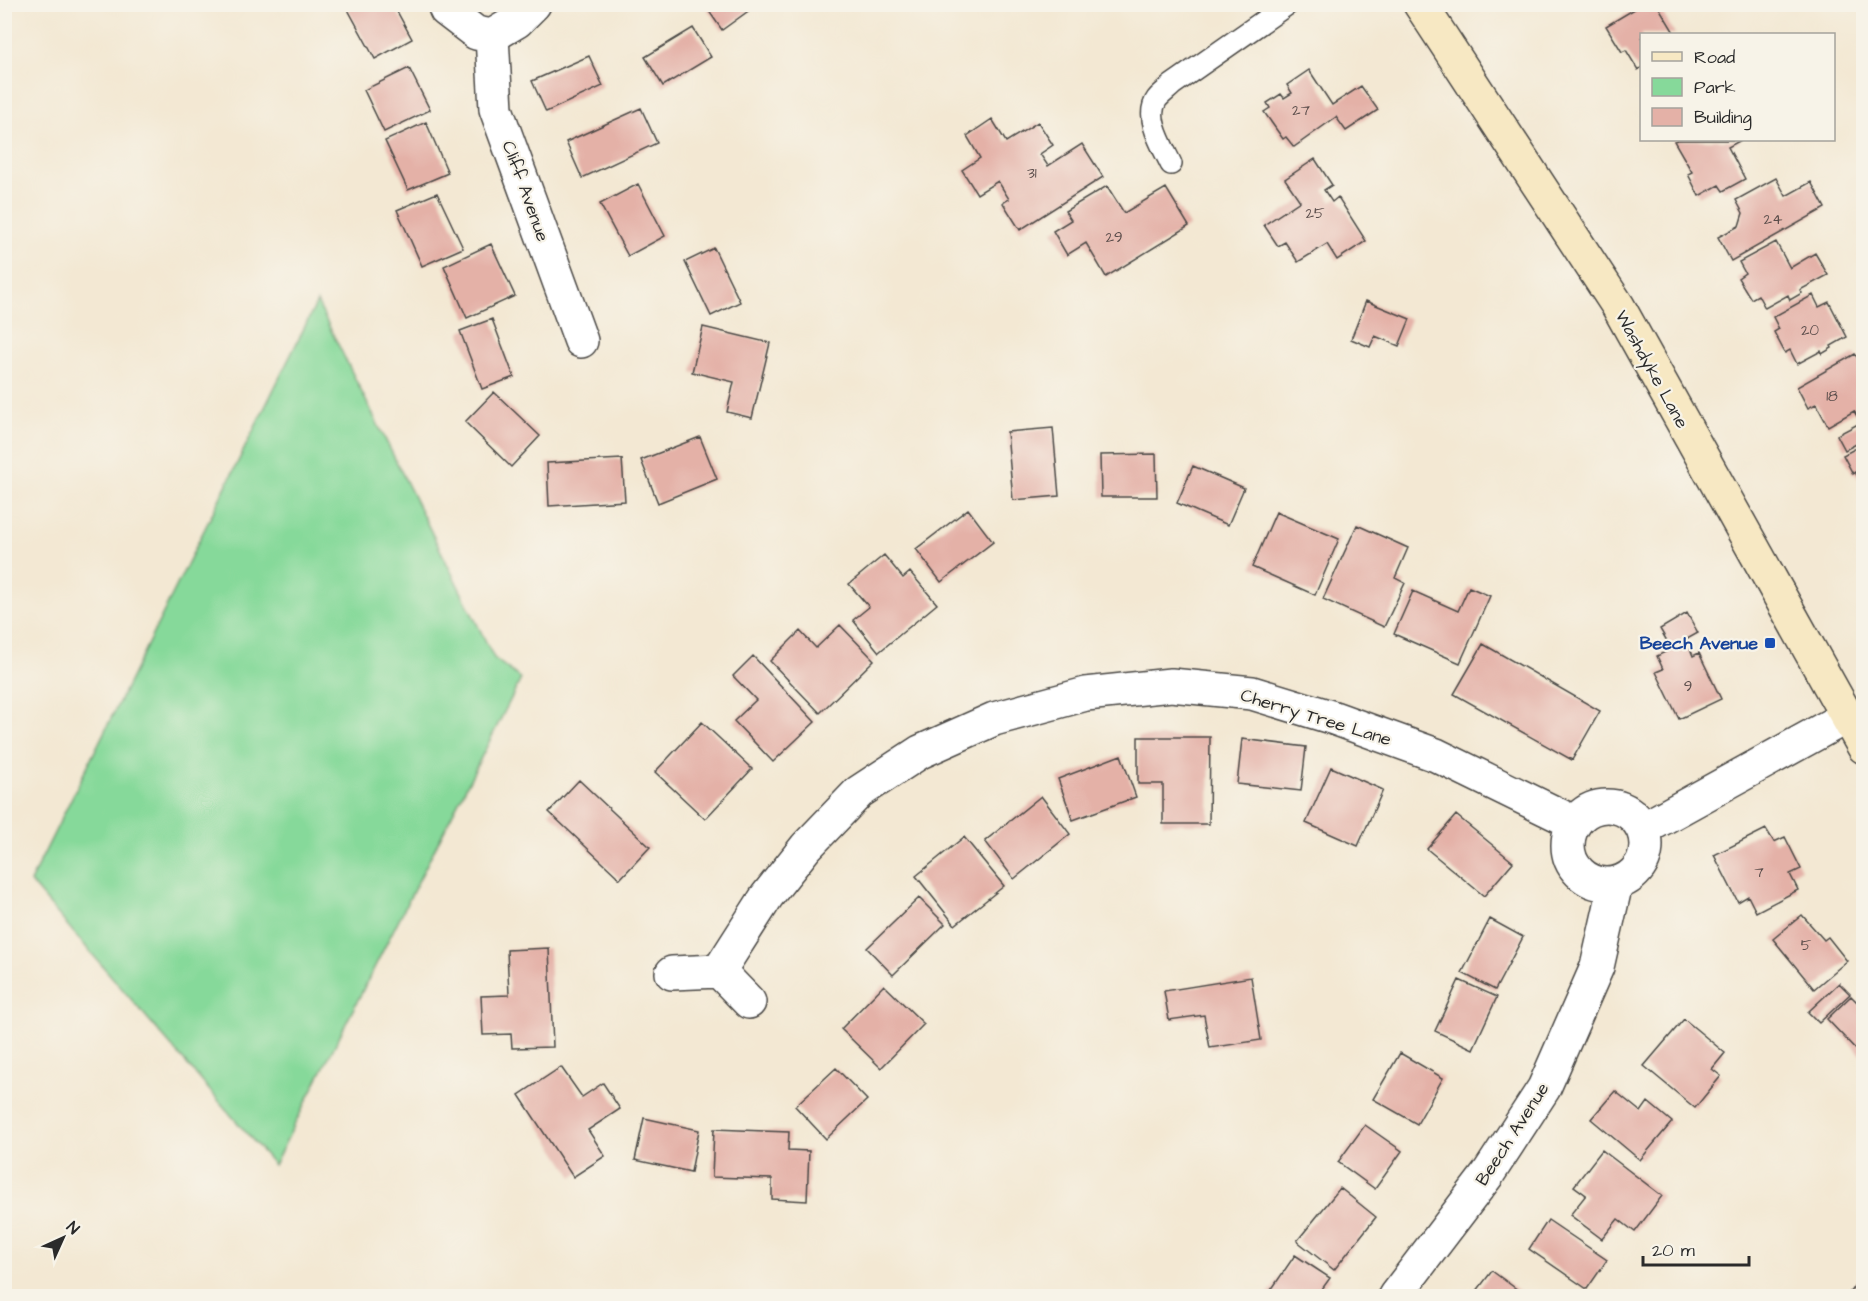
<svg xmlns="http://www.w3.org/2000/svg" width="1868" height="1301" font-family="'Architects Daughter',sans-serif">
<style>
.green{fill:#86d99a;stroke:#588262;stroke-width:1.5}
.building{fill:#e4b1a7}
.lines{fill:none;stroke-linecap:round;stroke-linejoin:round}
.lane-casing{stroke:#494744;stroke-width:24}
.street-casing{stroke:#494744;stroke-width:36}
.secondary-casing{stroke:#494744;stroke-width:36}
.lane{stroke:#fff;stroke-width:21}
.street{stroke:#fff;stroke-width:33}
.secondary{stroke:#f7e8c3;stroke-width:33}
.transit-dot{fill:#1a4fb4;stroke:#f7f3e8;stroke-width:2}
.labels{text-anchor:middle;stroke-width:4.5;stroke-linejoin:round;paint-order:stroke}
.number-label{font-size:15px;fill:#594c4a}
.street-label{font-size:18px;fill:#2b2b2b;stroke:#f7f3e8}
.transit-label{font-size:18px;font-weight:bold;fill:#164399;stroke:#f7f3e8;text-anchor:end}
</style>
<rect width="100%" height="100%" fill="#f7f3e8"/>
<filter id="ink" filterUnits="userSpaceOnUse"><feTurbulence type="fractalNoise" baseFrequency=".0167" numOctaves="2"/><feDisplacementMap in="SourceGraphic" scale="12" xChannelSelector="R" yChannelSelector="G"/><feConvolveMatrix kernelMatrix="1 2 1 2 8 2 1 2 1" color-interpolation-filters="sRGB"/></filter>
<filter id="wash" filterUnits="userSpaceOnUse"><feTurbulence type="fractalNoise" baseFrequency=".008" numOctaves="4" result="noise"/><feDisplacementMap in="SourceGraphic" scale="24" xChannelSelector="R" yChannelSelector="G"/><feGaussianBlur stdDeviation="1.35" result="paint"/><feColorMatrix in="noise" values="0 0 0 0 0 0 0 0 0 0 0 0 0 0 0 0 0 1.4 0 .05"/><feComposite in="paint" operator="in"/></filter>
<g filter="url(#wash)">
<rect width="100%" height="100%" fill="#f3e8d3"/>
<!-- green -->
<path class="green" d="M317,302L494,658L521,679L274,1165L30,882Z"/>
<g id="blocks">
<!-- building -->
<path class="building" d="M345,4H393L412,39L375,59Z
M704,4H758L722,30Z
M1643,4H1657L1675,34H1642V67L1638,70L1626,50L1622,52L1606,26Z
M693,28L711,57L663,86L645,57Z
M589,56L603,86L546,112L532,81Z
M409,68L430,110L384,132L364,90Z
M1309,70L1332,105L1361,86L1378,110L1346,131L1336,117L1294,147L1286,137L1283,139L1264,112L1270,108L1267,103L1281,94L1284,98L1292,93L1287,85Z
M641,108L657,143L582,178L566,142Z
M992,119L1006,142L1038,122L1053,145L1040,154L1048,166L1082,144L1103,177L1020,230L1003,203L1009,199L998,181L977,194L962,170L980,158L967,136Z
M426,122L448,173L408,190L385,141Z
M1677,140H1741L1728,147L1745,179L1723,191L1719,185L1699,196L1688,174L1692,172L1674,141Z
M1315,159L1332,185L1324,190L1332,202L1338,197L1366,241L1337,260L1327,244L1298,262L1285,242L1278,246L1264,225L1300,201L1285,179Z
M1776,178L1786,196L1811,182L1825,208L1731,261L1718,237L1739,226L1743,213L1736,200Z
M638,184L665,236L628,256L600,204Z
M1107,186L1124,213L1166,188L1189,226L1106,277L1086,243L1067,255L1053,231L1071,220L1065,211Z
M437,193L463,248L422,266L397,210Z
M1776,242L1790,268L1815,253L1828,275L1800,290L1802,293L1790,300L1788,295L1765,308L1758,295L1751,299L1738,278L1745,273L1739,262Z
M491,244L515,296L467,318L444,266Z
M714,248L740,302L711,316L685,262Z
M1813,295L1819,307L1829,302L1847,337L1831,346L1832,348L1822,354L1821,351L1797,364L1790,350L1785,353L1774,332L1779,329L1773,317Z
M1366,301L1410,319L1399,346L1375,336L1370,347L1351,339Z
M492,319L514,377L482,389L460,331Z
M703,327L770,343L752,418L727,412L734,382L692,372Z
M1855,354L1864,368V428L1854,411L1828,426L1816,404L1808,408L1797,387Z
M494,392L540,436L511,467L465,422Z
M1858,424L1864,435V440L1845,450L1837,435Z
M1053,428L1059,496L1013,500L1007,432Z
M700,437L717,479L658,503L641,460Z
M1864,444V487L1855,472L1853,474L1843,455Z
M1156,454L1157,497H1101L1100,455Z
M622,459L625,501L549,506L547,463Z
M1193,466L1244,488L1228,525L1177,503Z
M968,509L993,542L941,582L916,549Z
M1276,512L1339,539L1315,595L1252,567Z
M1357,525L1408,548L1395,578L1405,583L1384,627L1323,599Z
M884,555L903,578L910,572L937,604L879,652L853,620L869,607L849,584Z
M1469,587L1490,596L1460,663L1394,634L1413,591L1458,611Z
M1687,613L1698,633L1671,648L1660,629Z
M840,625L874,660L820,713L770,661L800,631L816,648Z
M1687,641L1693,656L1699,653L1721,699L1679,719L1656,672L1663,669L1657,656Z
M1483,644L1600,711L1572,760L1454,694Z
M753,656L815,722L773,762L734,721L756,700L733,676Z
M702,722L752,769L705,819L655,772Z
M1138,737H1210L1209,824H1163V784H1138Z
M1242,739L1306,747L1301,791L1237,784Z
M1121,755L1136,797L1073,820L1058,779Z
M1331,767L1383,790L1358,846L1306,823Z
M579,780L650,847L620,879L549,812Z
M1041,796L1070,834L1014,879L985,841Z
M1456,815L1513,862L1484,896L1427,849Z
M1766,829L1774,842L1785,837L1801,869L1790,874L1798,890L1756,912L1748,896L1738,902L1714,855Z
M964,837L1004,886L955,925L916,876Z
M919,898L945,924L893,975L867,948Z
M1802,915L1824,940L1828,937L1847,961L1814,989L1773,939Z
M1490,919L1523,937L1495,990L1462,973Z
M549,948L553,1047L512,1048L511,1034L483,1035L481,996L509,995L507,950Z
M1251,977L1261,1040L1210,1048L1204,1015L1169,1020L1164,991Z
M1459,980L1497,997L1473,1049L1435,1031Z
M1839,983L1850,994L1819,1023L1808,1012Z
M884,985L924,1024L881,1068L841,1029Z
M1851,996L1864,1009V1058L1827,1019Z
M1684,1019L1725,1053L1712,1069L1721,1076L1695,1108L1644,1066Z
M1400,1053L1443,1078L1417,1124L1373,1099Z
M561,1067L582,1097L603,1083L620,1109L588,1130L605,1156L573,1177L519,1095Z
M836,1068L867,1100L826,1139L795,1106Z
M1615,1091L1641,1112L1648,1102L1672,1122L1640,1160L1591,1119Z
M644,1118L699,1130L691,1172L635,1160Z
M1365,1125L1402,1151L1375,1189L1338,1162Z
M714,1129L789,1132L788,1150L809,1151L807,1201L772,1199V1179L712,1177Z
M1602,1150L1662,1196L1635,1232L1618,1219L1602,1239L1570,1215L1586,1195L1574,1186Z
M1340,1188L1376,1217L1334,1270L1297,1241Z
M1548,1220L1607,1260L1587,1289L1529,1249Z
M1295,1255L1330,1278L1317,1296H1267Z
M1492,1271L1526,1296H1473Z
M1864,1272V1296H1847Z"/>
</g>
</g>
<g filter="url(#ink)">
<use href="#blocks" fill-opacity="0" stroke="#494744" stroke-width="1.5"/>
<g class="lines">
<!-- lane casing -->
<g class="lane-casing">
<path id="lane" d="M1171,164C1163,147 1144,117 1157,99C1161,94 1167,90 1172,85L1288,4"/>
</g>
<!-- street casing -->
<g class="street-casing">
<path id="street" d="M444,4L446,10L476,33L492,36
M534,4L517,21L492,36L496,109L581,341
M1568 845a39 39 0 1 1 78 0a39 39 0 1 1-78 0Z
M1643,829L1846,717
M719,971L767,896L806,847L859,792L920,752L994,719L1086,694L1171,685L1252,693L1334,718L1436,755L1575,823
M672,973L719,971L749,1002
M1395,1296L1488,1174L1544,1088L1597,967L1616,883"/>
</g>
<!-- secondary casing -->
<g class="secondary-casing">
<path id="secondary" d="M1420,4L1618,306L1864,747"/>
</g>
<!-- lane -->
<use href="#lane" class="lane"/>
<!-- street -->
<use href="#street" class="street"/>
<!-- secondary -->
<use href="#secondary" class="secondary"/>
</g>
</g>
<!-- markers -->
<rect class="transit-dot" x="1764" y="637" width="12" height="12" rx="3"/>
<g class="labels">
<!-- number labels -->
<g class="number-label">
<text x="1301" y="115">27</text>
<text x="1032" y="178">31</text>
<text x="1315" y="218">25</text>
<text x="1773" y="224">24</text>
<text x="1114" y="242">29</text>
<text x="1810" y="335">20</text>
<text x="1832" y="401">18</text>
<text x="1688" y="691">9</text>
<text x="1759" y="877">7</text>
<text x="1806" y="950">5</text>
</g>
<!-- street labels -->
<g class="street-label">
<text transform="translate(526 191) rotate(70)" y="6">Cliff Avenue</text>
<text transform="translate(1652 369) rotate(61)" y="6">Washdyke Lane</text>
<text transform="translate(1316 717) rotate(17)" y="6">Cherry Tree Lane</text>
<text transform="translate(1512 1134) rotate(-57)" y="6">Beech Avenue</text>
</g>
<!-- transit labels -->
<g class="transit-label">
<text x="1758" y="649">Beech Avenue</text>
</g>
</g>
<!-- margin -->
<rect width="1868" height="1301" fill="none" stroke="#f7f3e8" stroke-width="24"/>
<!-- legend -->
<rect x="1640" y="33" width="195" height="108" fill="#f7f3e8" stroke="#a5a39c" stroke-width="1.5"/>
<rect x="1652" y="52" width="30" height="9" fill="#f7e8c3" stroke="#a5a39c" stroke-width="1.5"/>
<text x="1694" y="63" font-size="18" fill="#2b2b2b">Road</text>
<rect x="1652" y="78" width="30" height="18" fill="#86d99a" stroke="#a5a39c" stroke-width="1.5"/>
<text x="1694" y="93" font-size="18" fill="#2b2b2b">Park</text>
<rect x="1652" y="108" width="30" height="18" fill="#e4b1a7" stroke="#a5a39c" stroke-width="1.5"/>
<text x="1694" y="123" font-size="18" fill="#2b2b2b">Building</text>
<!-- north arrow -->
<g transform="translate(63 1238) rotate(45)" stroke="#f7f3e8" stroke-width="4.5" paint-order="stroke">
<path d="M0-4.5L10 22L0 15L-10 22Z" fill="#2b2b2b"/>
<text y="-9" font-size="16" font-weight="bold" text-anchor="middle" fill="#2b2b2b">N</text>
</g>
<!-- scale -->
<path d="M1643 1256v9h106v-9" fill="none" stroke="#2b2b2b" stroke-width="3"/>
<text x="1652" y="1256" font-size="18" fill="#2b2b2b" stroke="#f7f3e8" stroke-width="4.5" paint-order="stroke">20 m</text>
</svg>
